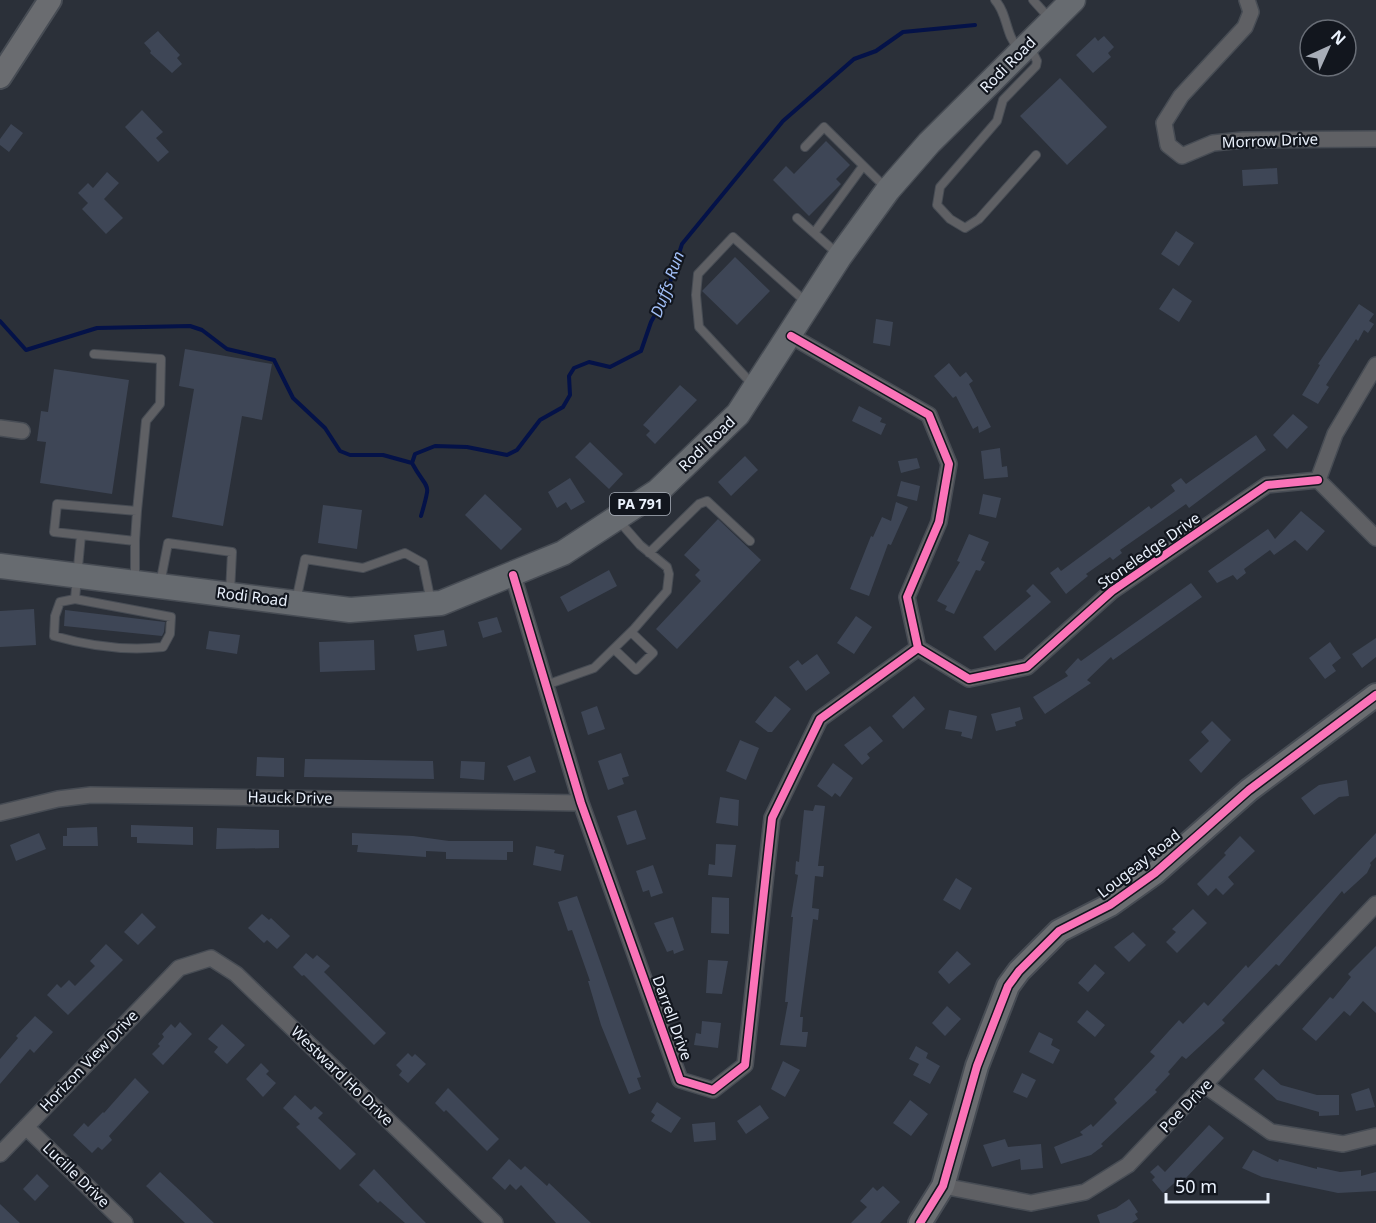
<svg xmlns="http://www.w3.org/2000/svg" width="1376" height="1223" font-family="'Noto Sans',sans-serif">
<style>
.lines{fill:none;stroke-linecap:round;stroke-linejoin:round}
.stream{stroke:#041248;stroke-width:4}
.building{fill:#3e4656}
.lane-casing{stroke:#474c54;stroke-width:10}
.street-casing{stroke:#474c54;stroke-width:18}
.secondary-casing{stroke:#474c54;stroke-width:26}
.primary-casing{stroke:#474c54;stroke-width:27}
.lane{stroke:#5f6064;stroke-width:8}
.street{stroke:#5f6064;stroke-width:15}
.secondary{stroke:#6a6c70;stroke-width:22}
.primary{stroke:#676b70;stroke-width:24}
.cycleway-casing{stroke:#12161e;stroke-width:11}
.cycleway{stroke:#fb73b8;stroke-width:8}
.labels{text-anchor:middle;stroke-width:4.5;stroke-linejoin:round;paint-order:stroke}
.shield{fill:#12161e;stroke:#aab0ba;stroke-width:1.5}
.shield-label{font-size:14px;font-weight:bold;fill:#ebf2fd}
.street-label{font-size:15px;fill:#ebf2fd;stroke:#12161e}
.water-label{font-size:16px;font-style:italic;fill:#a2bff7;stroke:#12161e}
</style>
<rect width="100%" height="100%" fill="#2b3039"/>
<g class="lines">
<!-- stream -->
<path class="stream" d="M0,321L26,350L97,328L190,326L202,330L227,349L274,360L293,398L325,428L340,451L350,455H383L412,463
M421,516C432,478 428,493 412,463L415,454L435,446L467,447L507,455L517,450L540,420L563,407L570,395L569,376L574,368L589,362L610,367L641,351L651,322L666,295L682,244L783,121L854,59L876,51L903,32L975,25"/>
</g>
<!-- building -->
<path class="building" d="M158,31L180,55L177,58L182,64L172,73L150,53L151,51L144,43Z
M1104,36L1114,47L1108,53L1111,57L1093,73L1076,55L1095,37L1098,41Z
M1060,78L1107,127L1067,165L1020,116Z
M142,110L163,132L156,138L169,152L158,162L125,127Z
M11,124L23,133L9,152L0,145V139Z
M826,141L850,165L836,179L841,184L809,216L773,180L786,166L794,174Z
M1277,168L1278,184L1243,186L1242,170Z
M107,172L119,183L104,199L123,218L106,234L82,209L88,203L78,193L88,183L93,188Z
M1176,231L1194,243L1179,266L1161,254Z
M735,257L770,291L737,325L702,291Z
M1173,288L1192,301L1179,322L1159,309Z
M1359,304L1374,314L1369,321L1374,324L1368,333L1364,330L1358,341L1356,339L1326,385L1329,387L1318,404L1302,395L1320,365L1318,364Z
M876,319L893,322L890,346L873,343Z
M185,349L272,364L262,420L242,416L223,526L172,517L194,389L179,386Z
M949,363L960,377L966,372L973,381L969,384L991,427L979,433L978,426L973,429L956,396L953,398L934,376Z
M54,369L129,380L112,494L40,483L46,442L37,441L41,411L48,412Z
M680,385L697,400L655,444L646,435L650,431L643,425Z
M859,406L882,418L880,422L886,424L881,435L852,421Z
M1293,414L1308,427L1287,449L1273,435Z
M1256,435L1266,450L1189,508L1186,504L1120,550L1122,553L1113,560L1110,557L1086,574L1088,576L1066,594L1050,573L1058,567L1061,571L1149,506L1151,509L1175,491L1171,485L1181,478L1186,484Z
M590,442L623,474L609,489L575,457Z
M1000,448L1002,467L1007,466L1008,477L984,479L981,451Z
M745,456L758,470L731,496L718,482Z
M917,458L920,468L901,473L898,461Z
M570,478L585,502L571,510L566,502L557,508L548,492Z
M901,481L920,486L917,501L897,496Z
M485,494L522,529L501,550L465,515Z
M983,494L1001,498L996,518L979,514Z
M896,502L908,507L891,545L888,544L869,596L850,589L871,536L873,537L882,517L891,521Z
M323,505L362,510L357,549L318,543Z
M1301,511L1325,531L1307,551L1295,540L1274,555L1270,550L1244,569L1246,573L1237,580L1233,575L1217,583L1208,571L1268,529L1275,539Z
M718,519L761,560L677,649L656,629L701,581L695,575L700,570L684,555Z
M969,534L989,542L981,560L985,562L980,571L976,570L954,614L945,610L947,606L937,601L960,562L957,561Z
M609,570L617,586L568,612L560,597Z
M1191,583L1202,597L1113,660L1111,657L1087,680L1091,683L1045,714L1033,697L1068,676L1065,672L1078,658L1081,661Z
M1033,584L1051,602L995,651L983,637L1031,596L1026,591Z
M34,609L36,645L0,647V611Z
M65,610L165,622L164,632L162,636L64,626Z
M856,616L872,627L854,654L837,643Z
M497,617L502,632L483,638L478,622Z
M444,630L447,646L417,651L414,635Z
M209,631L240,635L237,654L206,649Z
M1376,638V657L1362,668L1352,654Z
M374,640L375,670L320,672L319,642Z
M1330,642L1341,658L1332,665L1336,671L1325,679L1309,658Z
M817,654L830,673L806,691L789,667L798,660L802,665Z
M775,696L791,709L772,732H768L755,722Z
M914,696L925,709L903,729L892,716Z
M597,706L605,729L588,735L581,712Z
M1020,707L1023,719L1015,722L1016,726L996,731L991,714Z
M949,710L977,716L972,739L961,736L962,732L945,729Z
M1212,721L1231,740L1201,773L1189,760L1209,741L1201,732Z
M870,726L883,741L867,754L870,758L862,765L844,745Z
M740,740L759,748L746,780L726,771Z
M621,753L629,776L622,778L624,784L608,790L598,761Z
M530,756L536,772L514,781L507,766Z
M257,757L284,758V777L256,776Z
M305,759L433,761L434,779L304,777Z
M461,761L485,762L484,780L460,778Z
M833,763L853,778L840,797L835,793L832,797L817,786Z
M1347,780L1349,796L1339,797L1314,815L1301,798L1319,785Z
M720,797L739,800L738,826L716,823Z
M815,805L825,806L818,866H824L823,877L815,876L812,908L819,909L818,920L813,919L800,1017H803L802,1032H808L806,1047L780,1045L788,1002H785L793,917H791L798,875L795,874L796,861L799,862L804,810L813,811Z
M636,810L646,839L627,845L617,816Z
M131,825L193,827V845L137,843V837H131Z
M97,827L98,846H63V836H67V828Z
M217,828L279,830V848L216,849Z
M39,833L46,849L16,861L10,845Z
M352,833L413,836L449,841H513V852H507V860L446,859V852L426,851V857L357,852L358,845H352Z
M1376,833V857L1370,863L1371,865L1367,873L1344,894L1342,891L1279,966L1276,964L1222,1020L1225,1023L1186,1059L1182,1056L1168,1072L1170,1074L1155,1090L1157,1092L1101,1144L1103,1146L1091,1155L1061,1164L1054,1147L1083,1135L1080,1132L1091,1124L1093,1127L1117,1103L1114,1099L1155,1056L1150,1052L1168,1032L1179,1020L1183,1024L1204,1002L1208,1006L1246,965L1248,968Z
M1240,836L1255,851L1228,877L1234,884L1223,895L1216,888L1208,896L1197,884L1226,855L1224,853Z
M716,844L736,845L732,877L708,875L709,864L715,865Z
M536,846L555,850L554,853L564,855L561,871L533,865Z
M653,865L663,893L651,897L649,890L643,892L636,871Z
M956,878L972,888L960,910L943,900Z
M577,896L641,1077L637,1078L641,1089L629,1094L601,1025L588,981H590L572,930L568,931L558,902Z
M712,897L729,898V934L711,933Z
M1193,909L1207,923L1177,953L1166,942L1176,932L1172,929Z
M142,913L156,927L138,945L124,932Z
M262,914L269,920L271,918L290,936L277,949L267,940L264,943L248,928Z
M673,917L684,950L674,954L673,950L667,952L654,923Z
M1133,932L1146,945L1129,962L1114,947Z
M106,944L123,960L68,1015L47,995L57,984L61,988L69,980L75,986L95,966L90,961Z
M1376,946V1013L1363,1001L1350,1016L1344,1011L1316,1041L1302,1029L1330,997L1333,999L1351,977L1348,974Z
M957,951L971,964L949,984L938,972Z
M306,953L313,959L317,955L330,966L324,972L386,1033L374,1045L304,975L302,976L293,967Z
M708,960L728,961L722,994L706,993Z
M1095,964L1105,973L1088,992L1078,983Z
M947,1006L961,1019L945,1036L932,1023Z
M1087,1010L1105,1025L1095,1037L1077,1022Z
M35,1016L53,1032L34,1053L30,1049L0,1084V1059L18,1038L16,1036Z
M702,1021L721,1023L718,1048L694,1045L696,1033L701,1034Z
M180,1022L192,1034L163,1065L152,1054L160,1046L158,1044L164,1037L162,1034L171,1024L175,1028Z
M222,1024L245,1045L227,1064L214,1052L218,1047L208,1039Z
M1039,1032L1053,1039L1051,1045L1060,1050L1053,1064L1029,1052Z
M916,1046L928,1053L926,1058L940,1066L930,1084L913,1075L919,1064L909,1059Z
M408,1053L412,1057L415,1054L426,1064L408,1083L399,1075L402,1071L396,1065Z
M783,1061L800,1070L785,1097L771,1089Z
M261,1063L269,1071L266,1074L276,1083L263,1097L246,1079Z
M1263,1069L1281,1085L1317,1095H1339V1115L1319,1116V1112L1277,1100L1254,1079Z
M1022,1073L1036,1080L1027,1098L1013,1092Z
M135,1078L149,1092L109,1136L112,1140L102,1150L98,1147L92,1153L73,1135L84,1123L88,1127L103,1112L104,1113Z
M448,1088L499,1139L487,1151L446,1110L444,1112L435,1103Z
M1369,1088L1375,1107L1356,1111L1351,1094Z
M295,1095L311,1110L315,1106L323,1113L318,1118L356,1154L340,1170L296,1127L300,1124L283,1108Z
M910,1100L928,1114L911,1136L893,1123Z
M657,1102L681,1118L671,1133L651,1121L655,1115L651,1112Z
M760,1105L769,1118L746,1134L737,1121Z
M715,1122L716,1140L694,1142L692,1124Z
M1209,1125L1224,1138L1184,1180L1181,1177L1163,1193L1152,1180L1155,1177L1150,1172L1158,1165L1165,1172Z
M1005,1139L1008,1147L1041,1144L1043,1168L1021,1170L1020,1159L992,1167L983,1145Z
M1253,1150L1278,1162L1279,1159L1317,1169V1167L1340,1172L1361,1170V1176L1376,1172V1191L1338,1193L1262,1177L1242,1168Z
M509,1159L521,1170L525,1166L547,1186L549,1183L591,1223H556L521,1185L516,1190L510,1184L505,1190L492,1178Z
M374,1169L411,1208L426,1223H405L380,1201L378,1203L359,1185Z
M160,1172L190,1200L214,1223H185L146,1186Z
M37,1174L49,1186L35,1201L23,1189Z
M883,1186L900,1202L880,1223H851L867,1207L860,1201L873,1187L877,1191Z
M1129,1199L1138,1212L1135,1214L1138,1219L1132,1223H1100L1097,1215L1116,1208Z
M0,1204L20,1223H0Z"/>
<g class="lines">
<!-- lane casing -->
<g class="lane-casing">
<path id="lane" d="M995,0C1008,14 1005,35 1019,49
M1033,0L1051,20
M1030,47L1037,61L1036,66L1003,100L997,121L940,187L937,205L950,219L965,228L979,219L1036,155
M805,147L824,127L887,189
M797,218L839,255
M814,233L863,166
M94,354L161,359L160,404L146,421L137,511
M753,385L699,327L696,295L698,274L733,237L806,302
M81,535L54,532L57,504L137,511L135,541
M649,553L699,504L707,501L750,541
M160,584L168,543L232,552L230,593
M75,599L171,617L170,634L163,647C127,651 89,646 54,636L55,616L60,602L75,599L81,535L135,541V579
M296,601L305,559L363,568L405,553L423,563L431,602
M614,649L636,670L653,653L631,632
M546,685L594,668L634,629L667,591L669,574L667,567L640,545L619,521"/>
</g>
<!-- street casing -->
<g class="street-casing">
<path id="street" d="M1247,0L1251,12L1245,27L1181,96L1164,123L1168,145L1182,156L1213,143L1243,140L1376,139
M791,336L929,415L949,464L939,522L907,597L918,648L969,679L1027,667L1112,591L1267,485L1318,480
M0,428L22,431
M1318,480L1335,434L1376,365
M1318,480L1376,538
M513,575L581,803L680,1080L713,1090L745,1065L772,818L820,719L918,648
M0,813L58,799L91,795L581,803
M1206,1086L1271,1132L1343,1144L1376,1136
M26,1127L125,1223
M0,1154L179,968L211,958L236,974L495,1223
M943,1186L1031,1203L1085,1192L1128,1165L1376,904"/>
</g>
<!-- secondary casing -->
<g class="secondary-casing">
<path id="secondary" d="M0,77L50,0
M920,1223L943,1186L977,1066L1008,986L1019,971L1059,931L1110,905L1155,873L1249,790L1376,695"/>
</g>
<!-- primary casing -->
<g class="primary-casing">
<path id="primary" d="M0,566L350,610L441,603L563,553L658,491L738,414L840,256L888,190L929,143L1073,0"/>
</g>
<!-- lane -->
<use href="#lane" class="lane"/>
<!-- street -->
<use href="#street" class="street"/>
<!-- secondary -->
<use href="#secondary" class="secondary"/>
<!-- primary -->
<use href="#primary" class="primary"/>
<!-- cycleway casing -->
<g class="cycleway-casing">
<path id="cycleway" d="M791,336L929,415L949,464L939,522L907,597L918,648L969,679L1027,667L1112,591L1267,485L1318,480
M513,575L581,803L680,1080L713,1090L745,1065L772,818L820,719L918,648
M920,1223L943,1186L977,1066L1008,986L1019,971L1059,931L1110,905L1155,873L1249,790L1376,695"/>
</g>
<!-- cycleway -->
<use href="#cycleway" class="cycleway"/>
</g>
<g class="labels">
<!-- shield labels -->
<rect class="shield" x="610" y="493" width="60" height="22" rx="4.5"/>
<g class="shield-label">
<text x="640" y="509">PA 791</text>
</g>
<!-- street labels -->
<g class="street-label">
<text transform="translate(1008 65) rotate(-45)" y="5">Rodi Road</text>
<text transform="translate(1270 141) rotate(-2)" y="5">Morrow Drive</text>
<text transform="translate(707 444) rotate(-44)" y="5">Rodi Road</text>
<text transform="translate(1149 551) rotate(-35)" y="5">Stoneledge Drive</text>
<text transform="translate(252 597) rotate(7)" y="5">Rodi Road</text>
<text transform="translate(290 798) rotate(1)" y="5">Hauck Drive</text>
<text transform="translate(1139 864) rotate(-38)" y="5">Lougeay Road</text>
<text transform="translate(672 1018) rotate(70)" y="5">Darrell Drive</text>
<text transform="translate(89 1061) rotate(-46)" y="5">Horizon View Drive</text>
<text transform="translate(342 1076) rotate(44)" y="5">Westward Ho Drive</text>
<text transform="translate(1186 1106) rotate(-46)" y="5">Poe Drive</text>
<text transform="translate(76 1175) rotate(44)" y="5">Lucille Drive</text>
</g>
<!-- water labels -->
<g class="water-label">
<text transform="translate(667 284) rotate(-70)" y="6">Duffs Run</text>
</g>
</g>
<!-- north arrow -->
<g transform="translate(1328 48) rotate(45)"><circle r="28" fill="#12161e" stroke="#696e77" stroke-width="1.5"/>
<path d="M0-4.5L10 22L0 15L-10 22Z" fill="#a8aeb8"/>
<text y="-9" font-size="16" font-weight="bold" text-anchor="middle" fill="#ebf2fd">N</text>
</g>
<!-- scale -->
<path d="M1166 1193v9h102v-9" fill="none" stroke="#ebf2fd" stroke-width="3"/>
<text x="1175" y="1193" font-size="18" fill="#ebf2fd" stroke="#12161e" stroke-width="4.5" paint-order="stroke">50 m</text>
</svg>
